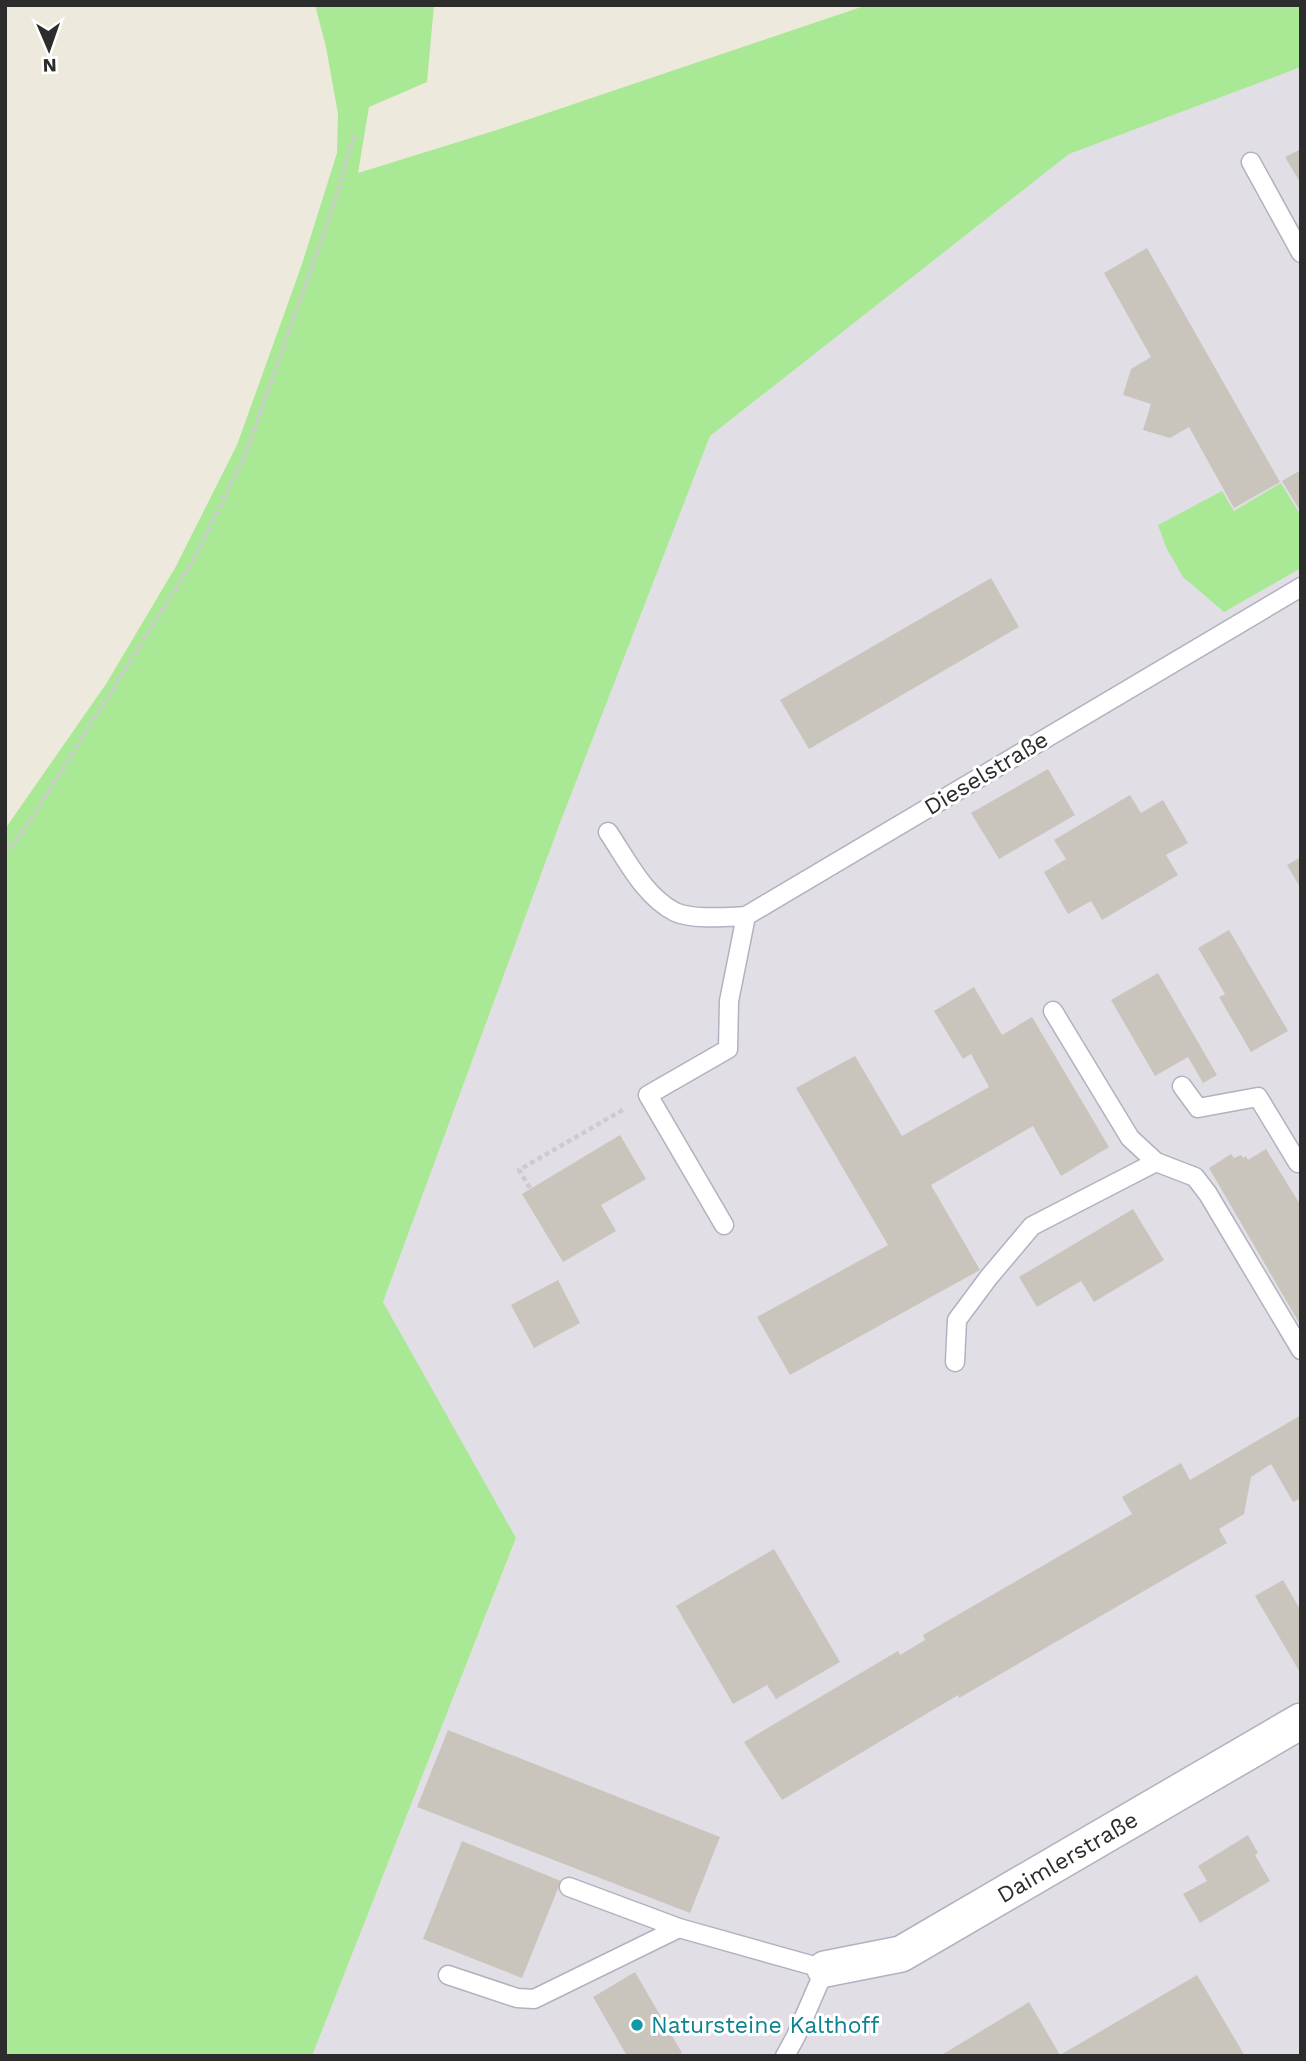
<svg xmlns="http://www.w3.org/2000/svg" width="1306" height="2061" font-family="'Work Sans',sans-serif">
<style>
.industrial{fill:#e1dee6}
.green{fill:#a9e995}
.building{fill:#cac5bc}
.lines{fill:none;stroke-linecap:round;stroke-linejoin:round}
.service-casing{stroke:#b1b2c0;stroke-width:21}
.minor-casing{stroke:#b1b2c0;stroke-width:38}
.path{stroke:#ccc;stroke-width:4.5;stroke-dasharray:5 3.5;stroke-linecap:butt}
.service{stroke:#fff;stroke-width:18}
.minor{stroke:#fff;stroke-width:35}
.culture-dot{fill:#0f9aa8;stroke:#fff;stroke-width:2.5}
.labels{text-anchor:middle;stroke-width:6;stroke-linejoin:round;paint-order:stroke}
.street-label{font-size:23px;fill:#2c2c2c;stroke:#fff}
.culture-label{font-size:23px;fill:#0d838f;stroke:#fff;text-anchor:start}
</style>
<rect width="100%" height="100%" fill="#eee9dd"/>
<!-- industrial -->
<path class="industrial" d="M1301,67V2056H312L516,1539L383,1302L560,823L710,436L1069,154Z"/>
<!-- green -->
<path class="green" d="M315,5H434L427,82L369,107L358,173L500,129L867,5H1301V67L1069,154L710,436L560,823L383,1302L516,1538L312,2056H5V829L106,684L175,568L237,445L302,264L337,153L338,114L326,47Z
M1281,483L1301,516V568L1224,612L1183,577L1166,547L1158,525L1222,491L1234,511Z"/>
<!-- building -->
<path class="building" d="M1301,149V184L1285,157Z
M1147,248L1280,482L1234,508L1189,427L1170,438L1143,430L1151,404L1123,395L1131,369L1151,357L1104,273Z
M1301,470V512L1282,481Z
M991,578L1019,627L809,749L780,700Z
M1048,769L1075,815L999,859L971,813Z
M1130,795L1141,813L1163,800L1188,843L1166,855L1178,875L1102,920L1091,901L1068,914L1044,872L1066,859L1054,840Z
M1301,857V889L1287,865Z
M1229,930L1288,1031L1251,1052L1219,997L1225,994L1198,948Z
M1158,973L1217,1075L1203,1083L1188,1057L1155,1076L1111,1000Z
M974,987L1002,1035L1032,1017L1109,1147L1061,1176L1033,1126L931,1185L980,1270L790,1375L757,1317L888,1245L796,1088L855,1056L902,1136L989,1087L971,1054L963,1059L934,1011Z
M620,1135L646,1179L601,1205L616,1231L563,1262L522,1194Z
M1266,1149L1301,1206V1326L1209,1168L1231,1154L1234,1158L1241,1155L1243,1158L1246,1156L1248,1160Z
M1133,1209L1164,1260L1094,1302L1081,1281L1037,1307L1019,1277Z
M558,1280L580,1323L534,1348L511,1305Z
M1301,1415V1498L1293,1502L1271,1464L1251,1477L1244,1514L1219,1529L1227,1543L959,1698L958,1695L782,1800L744,1742L898,1651L900,1655L925,1640L923,1635L1132,1514L1122,1497L1181,1463L1190,1480Z
M774,1549L840,1662L776,1699L767,1685L733,1704L676,1606Z
M1283,1580L1301,1611V1674L1255,1596Z
M448,1730L720,1837L690,1913L417,1807Z
M1248,1835L1258,1853L1255,1855L1270,1881L1200,1923L1183,1894L1207,1881L1198,1866Z
M462,1841L561,1881L522,1978L423,1939Z
M635,1972L682,2053L677,2056H627L593,1997Z
M1197,1975L1245,2056H940L1029,2002L1060,2055Z"/>
<g class="lines">
<!-- service casing -->
<g class="service-casing">
<path id="service" d="M1251,162L1301,253
M608,832C627,860 644,896 675,912C693,920 726,917 746,916
M1053,1011L1130,1138L1156,1162L1195,1177L1208,1194L1301,1350
M1182,1086L1198,1108L1258,1097L1298,1163L1301,1162
M724,1225L648,1095L728,1049L729,1001L746,916L1301,587
M955,1362L957,1320L989,1277L1032,1226L1156,1162
M569,1887L679,1928
M448,1975L517,1998L534,1999L679,1928L825,1969L796,2036L785,2056"/>
</g>
<!-- minor casing -->
<g class="minor-casing">
<g id="minor">
<path id="s1" d="M825,1969L901,1954L1301,1721"/>
</g>
</g>
<!-- path -->
<path class="path" d="M5,855L30,821L193,561L246,453L334,204L354,135
M530,1188L519,1170L626,1108"/>
<!-- service -->
<use href="#service" class="service"/>
<!-- minor -->
<use href="#minor" class="minor"/>
</g>
<!-- markers -->
<circle class="culture-dot" cx="637" cy="2025" r="7"/>
<g class="labels">
<!-- street labels -->
<g class="street-label">
<text transform="translate(986 773) rotate(-31)" y="8">Dieselstraße</text>
<text dy="8" stroke="none"><textPath href="#s1" startOffset="270">Daimlerstraße</textPath></text>
</g>
<!-- culture labels -->
<g class="culture-label">
<text x="651" y="2033">Natursteine Kalthoff</text>
</g>
</g>
<!-- border -->
<rect width="1306" height="2061" fill="none" stroke="#2c2c2c" stroke-width="14"/>
<!-- north arrow -->
<g transform="translate(49 49) rotate(178)" stroke="#ffffff" stroke-width="5" paint-order="stroke">
<path d="M0-5L12 26L0 18L-12 26Z" fill="#2c2c2c"/>
<text y="-10" font-size="19" font-weight="bold" text-anchor="middle" fill="#2c2c2c">N</text>
</g>
</svg>
